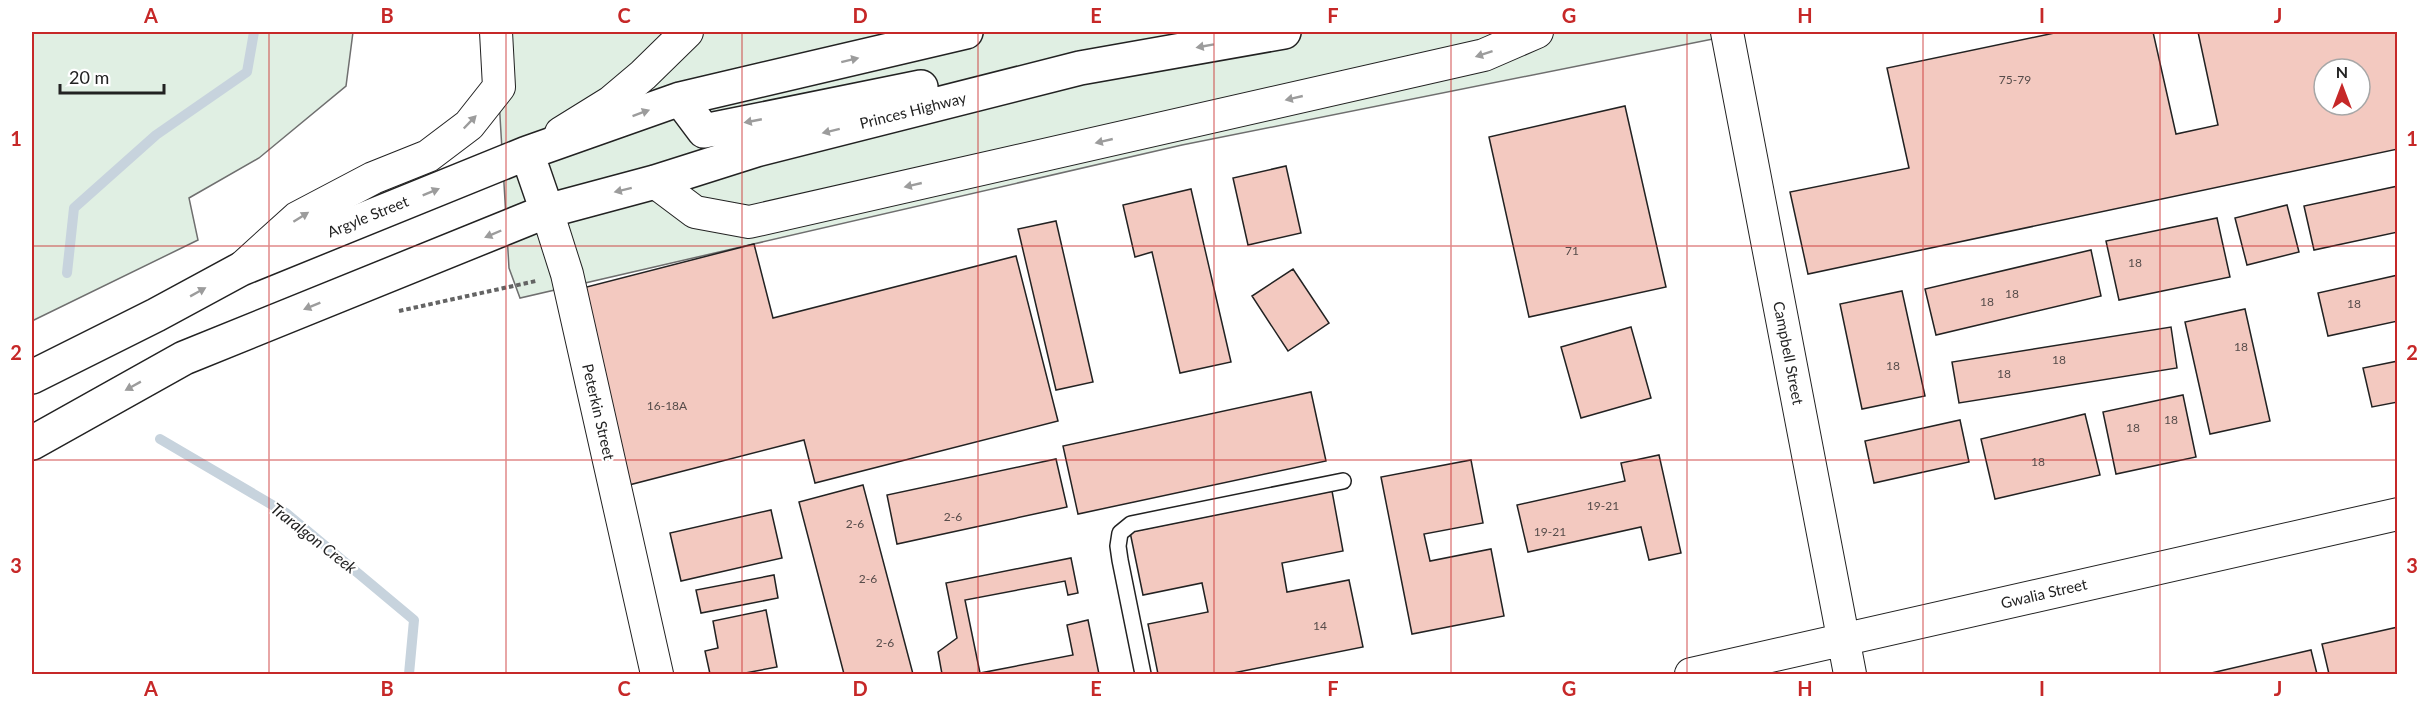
<svg xmlns="http://www.w3.org/2000/svg" width="2429" height="706" font-family="Lato,sans-serif">
<style>
.green{fill:#e0efe3;stroke:#6f6f6f;stroke-width:1.5}
.lines{fill:none;stroke-linecap:round;stroke-linejoin:round}
.stream{stroke:#c7d3dd;stroke-width:10}
.building{fill:#f3c9c0;stroke:#222;stroke-width:1.5;fill-rule:evenodd}
.lane-casing{stroke:#222;stroke-width:18}
.street-casing{stroke:#222;stroke-width:34}
.highway-casing{stroke:#222;stroke-width:36}
.path{stroke:#646464;stroke-width:4;stroke-dasharray:4.5 3;stroke-linecap:butt}
.lane{stroke:#fff;stroke-width:15}
.street{stroke:#fff;stroke-width:32}
.highway{stroke:#fff;stroke-width:33}
.oneway{fill:#9c9c9c}
.grid{fill:none;stroke:#c62828;stroke-width:1.5;stroke-opacity:0.55}
.labels{text-anchor:middle;stroke-width:4.5;stroke-linejoin:round;paint-order:stroke}
.number-label{font-size:12px;fill:#564c4a}
.street-label{font-size:15px;fill:#222;stroke:#fff}
.water-label{font-size:16px;font-style:italic;fill:#222;stroke:#fff}
.neatline{fill:none;stroke:#c62828;stroke-width:2}
.grid-label{font-size:20px;text-anchor:middle;font-weight:bold;fill:#c62828}
</style>
<rect width="100%" height="100%" fill="#fff"/>
<!-- green -->
<path class="green" d="M32,32H353L346,86L259,158L189,198L198,240L32,321Z
M495,32H1748L1182,145L520,298L509,268Z"/>
<g class="lines">
<!-- stream -->
<path class="stream" d="M67,273L74,208L156,135L247,72L254,32
M160,439L286,513L414,620L409,674"/>
</g>
<!-- building -->
<path class="building" d="M2059,32H2153L2176,134L2218,125L2198,32H2398V149L1808,274L1790,192L1909,168L1887,68ZM2324,69H2360V105H2324Z
M1625,106L1666,287L1529,317L1489,137Z
M1286,166L1301,233L1248,245L1233,178Z
M2398,186V232L2314,250L2304,206Z
M1191,189L1231,362L1180,373L1152,252L1135,257L1123,205Z
M2287,205L2299,252L2247,265L2235,218Z
M2217,218L2230,277L2119,300L2106,241Z
M1056,221L1093,382L1056,390L1018,229Z
M754,244L773,318L1016,256L1058,421L815,483L804,440L625,486L575,290Z
M2091,250L2101,296L1936,335L1925,289Z
M1293,269L1329,323L1288,351L1252,296Z
M2398,275V321L2328,336L2318,293Z
M1902,291L1925,396L1862,409L1840,304Z
M2245,309L2270,421L2210,434L2185,322Z
M1631,327L1651,398L1581,418L1561,347Z
M2171,327L2177,368L1959,403L1952,362Z
M2398,361V402L2372,407L2363,368Z
M1311,392L1326,461L1078,514L1063,446Z
M2183,395L2196,457L2116,474L2103,412Z
M2085,414L2100,475L1995,499L1981,439Z
M1960,420L1969,462L1874,483L1865,441Z
M1659,455L1681,553L1649,560L1641,527L1528,552L1517,505L1625,481L1621,463Z
M1056,459L1067,507L897,544L887,495Z
M1471,460L1483,523L1424,534L1430,561L1491,549L1504,616L1412,634L1381,477Z
M863,485L913,674H844L799,502Z
M1332,491L1343,551L1282,563L1287,592L1349,580L1363,647L1228,674H1158L1148,624L1208,612L1202,583L1143,595L1130,532Z
M771,510L782,558L681,581L670,533Z
M1071,558L1078,593L1068,595L1065,581L965,600L980,673L1073,655L1067,625L1088,620L1099,674H942L938,652L957,638L946,583Z
M774,575L778,598L701,613L696,590Z
M766,610L777,667L740,674H710L705,651L718,648L713,621Z
M2398,627V674H2329L2322,644Z
M2311,650L2317,674H2207Z"/>
<g class="lines">
<!-- lane casing -->
<g class="lane-casing">
<path id="lane" d="M1143,674L1120,560L1118,546L1120,533L1131,524L1343,481"/>
</g>
<!-- street casing -->
<g class="street-casing">
<path id="street" d="M1727,32L1850,674
M561,133L611,102L643,75L687,32
M655,182L695,212L749,222L1484,55L1537,32
M547,211L567,274L657,674
M244,266L297,218L373,178L428,156L469,125L499,87L496,32
M1691,674L2398,514"/>
</g>
<!-- highway casing -->
<g class="highway-casing">
<path id="highway" d="M680,99L704,131L921,87
M527,153L547,211
M32,377L156,315L241,269L527,153L680,99L966,32
M32,443L184,358L547,211L655,182L756,150L1080,68L1284,32"/>
</g>
<!-- path -->
<path class="path" d="M399,311L536,281"/>
<!-- lane -->
<use href="#lane" class="lane"/>
<!-- street -->
<use href="#street" class="street"/>
<!-- highway -->
<use href="#highway" class="highway"/>
</g>
<!-- one-way arrows -->
<defs><path id="oneway-solid" d="M-6-.8H1V-3.2L6.5 0L1 3.2V.8H-6Z" transform="scale(1.5)"/></defs>
<g class="oneway">
<use href="#oneway-solid" transform="translate(1205 46) rotate(170)"/>
<use href="#oneway-solid" transform="translate(1484 54) rotate(162)"/>
<use href="#oneway-solid" transform="translate(850 60) rotate(-14)"/>
<use href="#oneway-solid" transform="translate(1294 98) rotate(167)"/>
<use href="#oneway-solid" transform="translate(641 113) rotate(-20)"/>
<use href="#oneway-solid" transform="translate(753 121) rotate(169)"/>
<use href="#oneway-solid" transform="translate(470 122) rotate(-46)"/>
<use href="#oneway-solid" transform="translate(831 131) rotate(166)"/>
<use href="#oneway-solid" transform="translate(1104 141) rotate(167)"/>
<use href="#oneway-solid" transform="translate(913 185) rotate(167)"/>
<use href="#oneway-solid" transform="translate(623 190) rotate(166)"/>
<use href="#oneway-solid" transform="translate(431 192) rotate(-22)"/>
<use href="#oneway-solid" transform="translate(301 217) rotate(-32)"/>
<use href="#oneway-solid" transform="translate(493 234) rotate(157)"/>
<use href="#oneway-solid" transform="translate(198 292) rotate(-29)"/>
<use href="#oneway-solid" transform="translate(312 306) rotate(158)"/>
<use href="#oneway-solid" transform="translate(133 386) rotate(151)"/>
</g>
<!-- grid -->
<path class="grid" d="M269,32V674M506,32V674M742,32V674M978,32V674M1214,32V674M1451,32V674M1687,32V674M1923,32V674M2160,32V674M32,246H2398M32,460H2398"/>
<g class="labels">
<!-- number labels -->
<g class="number-label">
<text x="2015" y="84">75-79</text>
<text x="1572" y="255">71</text>
<text x="2135" y="267">18</text>
<text x="2012" y="298">18</text>
<text x="1987" y="306">18</text>
<text x="2354" y="308">18</text>
<text x="2241" y="351">18</text>
<text x="2059" y="364">18</text>
<text x="1893" y="370">18</text>
<text x="2004" y="378">18</text>
<text x="667" y="410">16-18A</text>
<text x="2171" y="424">18</text>
<text x="2133" y="432">18</text>
<text x="2038" y="466">18</text>
<text x="1603" y="510">19-21</text>
<text x="953" y="521">2-6</text>
<text x="855" y="528">2-6</text>
<text x="1550" y="536">19-21</text>
<text x="868" y="583">2-6</text>
<text x="1320" y="630">14</text>
<text x="885" y="647">2-6</text>
</g>
<!-- street labels -->
<g class="street-label">
<text transform="translate(913 111) rotate(-14)" y="5">Princes Highway</text>
<text transform="translate(368 217) rotate(-22)" y="5">Argyle Street</text>
<text transform="translate(1788 353) rotate(79)" y="5">Campbell Street</text>
<text transform="translate(598 412) rotate(77)" y="5">Peterkin Street</text>
<text transform="translate(2044 594) rotate(-13)" y="5">Gwalia Street</text>
</g>
<!-- water labels -->
<g class="water-label">
<text transform="translate(314 538) rotate(38)" y="6">Traralgon Creek</text>
</g>
</g>
<!-- border -->
<rect width="2429" height="706" fill="none" stroke="#ffffff" stroke-width="66"/>
<!-- north arrow -->
<g transform="translate(2342 87)"><circle r="28" fill="#ffffff" stroke="#a7a7a7" stroke-width="1.5"/>
<path d="M0-4.5L10 22L0 15L-10 22Z" fill="#c62828"/>
<text y="-9" font-size="16" font-weight="bold" text-anchor="middle" fill="#222222">N</text>
</g>
<!-- scale -->
<path d="M60 84v9h104v-9" fill="none" stroke="#222222" stroke-width="3"/>
<text x="69" y="84" font-size="18" fill="#222222" stroke="#ffffff" stroke-width="4.5" paint-order="stroke">20 m</text>
<rect x="33" y="33" width="2363" height="640" class="neatline"/>
<g class="grid-label">
<text x="151" y="23">A</text>
<text x="387" y="23">B</text>
<text x="624" y="23">C</text>
<text x="860" y="23">D</text>
<text x="1096" y="23">E</text>
<text x="1333" y="23">F</text>
<text x="1569" y="23">G</text>
<text x="1805" y="23">H</text>
<text x="2042" y="23">I</text>
<text x="2278" y="23">J</text>
<text x="16" y="146">1</text>
<text x="2412" y="146">1</text>
<text x="16" y="360">2</text>
<text x="2412" y="360">2</text>
<text x="16" y="573">3</text>
<text x="2412" y="573">3</text>
<text x="151" y="696">A</text>
<text x="387" y="696">B</text>
<text x="624" y="696">C</text>
<text x="860" y="696">D</text>
<text x="1096" y="696">E</text>
<text x="1333" y="696">F</text>
<text x="1569" y="696">G</text>
<text x="1805" y="696">H</text>
<text x="2042" y="696">I</text>
<text x="2278" y="696">J</text>
</g>
</svg>
